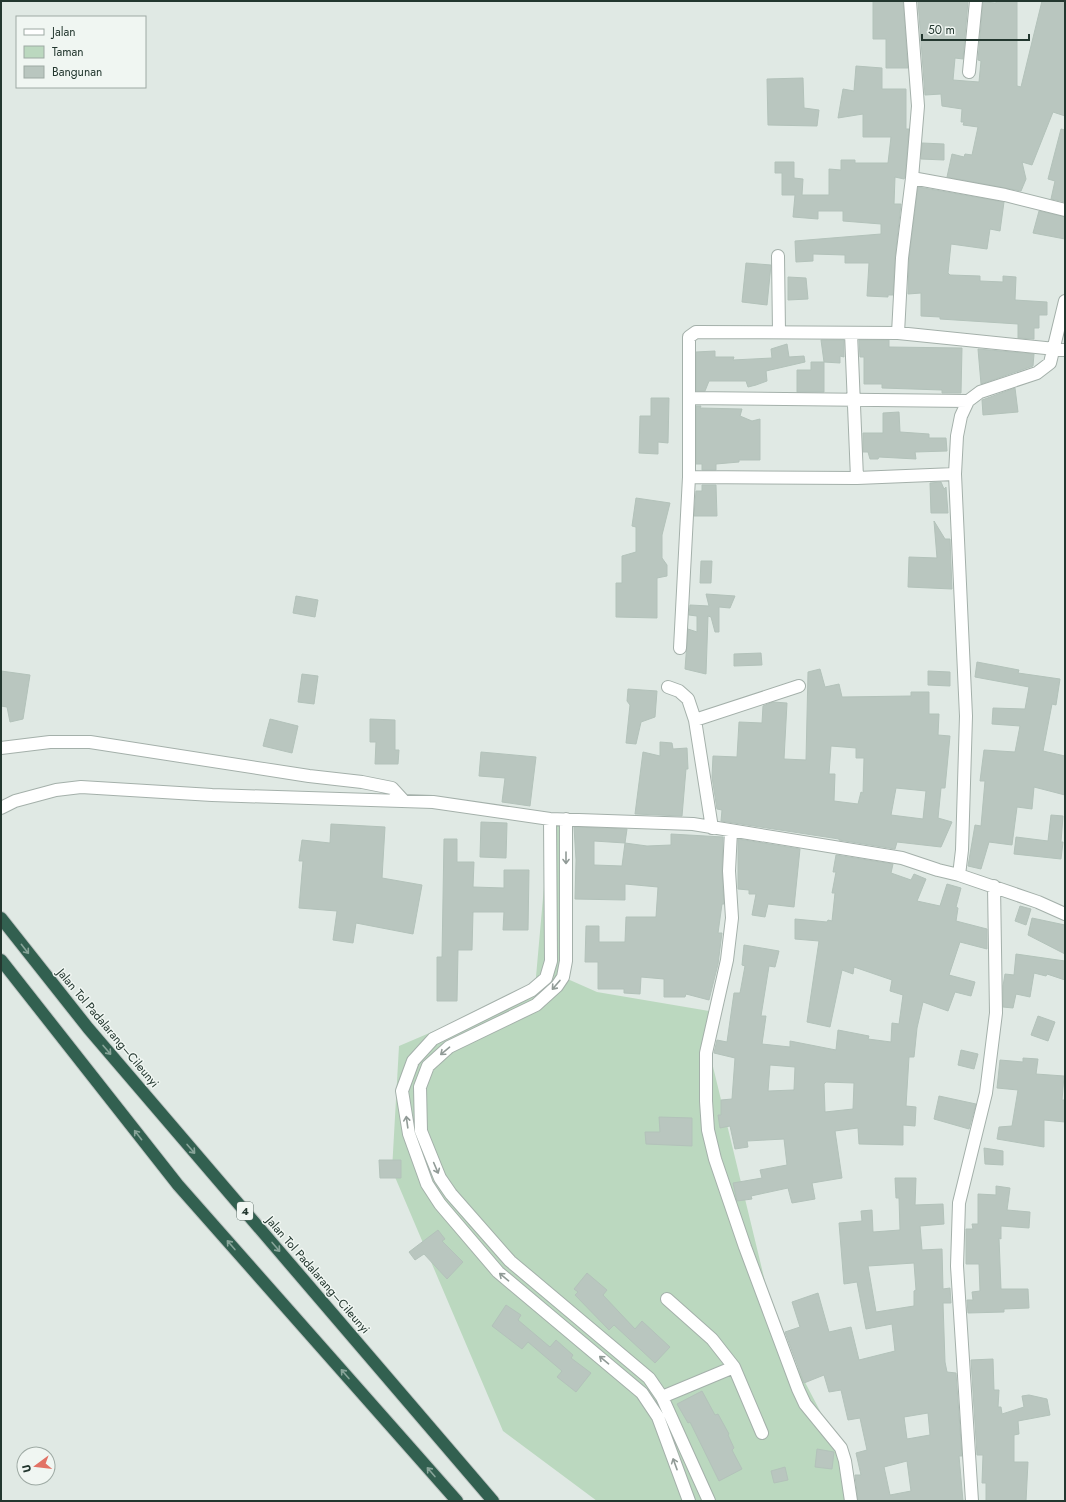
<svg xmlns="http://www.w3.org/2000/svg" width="1066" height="1502" font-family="Jost,sans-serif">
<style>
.green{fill:#bbd8bf}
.building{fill:#b9c6bf;stroke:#b3c2ba;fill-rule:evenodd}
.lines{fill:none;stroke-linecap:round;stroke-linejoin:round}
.minor-casing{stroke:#a4b0aa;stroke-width:14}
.highway-casing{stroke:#bdc3c1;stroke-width:14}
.minor{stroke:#fff;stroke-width:12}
.highway{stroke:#326050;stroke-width:12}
.oneway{stroke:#919b97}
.oneway2{stroke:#88a499}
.labels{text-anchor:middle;stroke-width:3;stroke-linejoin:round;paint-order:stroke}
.shield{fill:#f0f6f2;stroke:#60706a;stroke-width:1}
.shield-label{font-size:11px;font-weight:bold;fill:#23372f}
.street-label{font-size:12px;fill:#23372f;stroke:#f0f6f2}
</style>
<rect width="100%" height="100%" fill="#e0e9e4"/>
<!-- green -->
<path class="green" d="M550,819H566L563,977L597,992L715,1012L708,1046L776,1327L840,1449L849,1501H597L503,1431L392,1170L399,1046L535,988Z"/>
<!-- building -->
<path class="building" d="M873,1H903L908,68H886V39H873Z
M918,1H968L963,59L955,58L953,80L979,82L981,61L978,60L983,2L996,3V1H1017V86L1021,87L1042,1H1065V116L1053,112L1032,165L1022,162L1026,179L1021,191L947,177L952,154L964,157L965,154L972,155L978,127L963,125L964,122H961L962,109L942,106L941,94L925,95Z
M856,66L882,68V89H906V129H909L905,177L904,179L895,177L894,204H901L895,257L893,295H888V297L867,296L869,263H845V255L813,254V261L796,262L795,241L881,234V224L843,221V211H818V219L793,217L795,195H782V173H775V162H794V178L803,179L802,195H829V169L841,170V160H855V163H888L891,137H863V114L838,118L843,89L854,91Z
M803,78L804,108L819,110L817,126L768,125L767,79Z
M1061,129L1065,130V202L1051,199L1055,181L1048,179Z
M922,143L944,144V160L921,159Z
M918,187L1004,202L1000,231L990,229L987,249L951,244L948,273L950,275L980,276V281L1003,282V276L1016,277L1015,300L1047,302V315H1039V328H1034V339L1018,338V324L940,319V317L921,316V293L908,294L909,259Z
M1039,211L1065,217V239L1033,233Z
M746,263L771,265L767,305L742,302Z
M788,277L806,278L808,299L788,300Z
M821,340H844V357L840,356V363L824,362Z
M859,340H889V347L962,348L961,393H942V390L882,388V384H864V357H860Z
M787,344L789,357L804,356L805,362L766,371L767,381L756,385L748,387L746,381H709L705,391H696V352L715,351V357H734L733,360L772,358L771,349Z
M978,349L1034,354L1033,366L981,384Z
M811,362H824V392H797V370H811Z
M1015,388L1018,412L983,415L982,400Z
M651,398H669L668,443L658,442V454L639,453L640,416H651Z
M696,406H701L700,408L742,409L740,416L752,421L760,419V460H739V462L716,464V470H702V464H696Z
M899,412L900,432L929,434V438H946L947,451L915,452L916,459L879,457L878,459H870L868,452H863V433H883V413Z
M941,482L944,489L946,487L948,513H931L930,483Z
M702,485H716L717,516H694L696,491H702Z
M636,498L670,503L662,535V558L667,565V576L657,578V618L616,617V583H622V556L636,552V527L632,526Z
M934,521L945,539H950L952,589L908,587L909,557L937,558Z
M701,561H712L711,583H700Z
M706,594L735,596L730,608L719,607V632H715L711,617L708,616L706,674L685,669L688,629L697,632V616L689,615L690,605L709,606Z
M296,596L318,600L315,617L293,613Z
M761,653L762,665L734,666V654Z
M977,662L1019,670L1018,673L1060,679L1056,705L1052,704L1043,751L1065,756V795L1034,787L1032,809L1017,807L1012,845L989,842L981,869L968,866L975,825L981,826L985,781H980L984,750L1015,752L1020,726L992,724L993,708L1025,709L1029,687L975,677Z
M820,669L825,687L839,684L842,697L911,696V692H929V714H939L938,735L950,736L945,788H941L938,818L952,822L941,847L897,842L895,849L839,840V839L721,821L722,810L717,809L712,777L713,756L737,757L739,722L762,723L763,706L773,702L787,703L784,759L806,760L808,672ZM831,746L856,748V758H864L863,793L861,792L858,804L834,801L835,774H829ZM896,788L926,791L923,819L891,815Z
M1,671L30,675L23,719L10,722L7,707L1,706Z
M928,671L950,672V686L928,685Z
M302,674L318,676L314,704L298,702Z
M628,689L657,691L655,717L641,722L636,744L626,743L630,705L627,701Z
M270,719L298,726L292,753L263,746Z
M370,719L395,720V750H399L398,764H375L376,742H370Z
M660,742L672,743L673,749L687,748L688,769H686L682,816L635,814L643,752L660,756Z
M481,752L536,757L530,806L502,802L505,778L479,776Z
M1051,815L1063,816L1061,842H1063L1061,859L1014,854L1016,837L1048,841Z
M481,822L507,823L506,858L480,857Z
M331,824L385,827L382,878L422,885L413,934L356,923L353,943L333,940L337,911L299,908L303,861H299L302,840L330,843Z
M574,827L627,829L625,843L647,846L671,845V834L723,837L722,871L724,904H722L718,933H722L718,964L709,1000L686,994L685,997H664V979L641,977L640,994L624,993V989H598V962H585L586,926H599V942H625L626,917H656L658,887L625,884V900L575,899L576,860ZM594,841L625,843L622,866L594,865Z
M444,839H457V862H474L473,887L504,888V870H529L528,930H503L504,912H473L472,950H458L457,1001H437V957H442Z
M738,839L800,849L794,907L768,904L765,917L752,915L756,894H749V890L738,889Z
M836,855L893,864L891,873L911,880L914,874L926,879L917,901L940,906L947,884L961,888L956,907L958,908L956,921L987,929V949L960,942L949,975L975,982L971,996L955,992L948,1011L923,1002L917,1028L914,1057H909L906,1106L916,1107L915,1126L903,1125V1145L859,1144L858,1128L835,1131L842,1178L812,1183L815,1199L792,1203L788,1188L751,1196L752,1199L737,1201L733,1183L762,1178L760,1170L787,1165L784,1139L747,1141L748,1147L735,1149L730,1126L720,1128L718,1115H721V1100L732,1099L735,1058L714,1053L717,1040L727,1042L734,993H740L745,966L742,965L744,945L779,951L775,967L769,966L761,1016H766L762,1044L790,1047V1041L836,1050L838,1030L869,1036L868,1039L891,1042L892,1023L899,1024L903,995L890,991L892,980L854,967L853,974L842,970L830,1027L807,1022L819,941L795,939V919L827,922L828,920L832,921L835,893H832L836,872H833ZM770,1065L795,1067L794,1090L768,1091ZM826,1082L854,1083L853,1109L825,1112L824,1084Z
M1020,906L1031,909L1026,925L1015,921Z
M1032,918L1065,925V954L1028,935Z
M1016,954L1065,961V980L1047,974L1046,976L1034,973L1030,997L1016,994L1013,1008L1003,1007V986L1005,974L1014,975Z
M1038,1016L1055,1022L1048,1041L1031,1035Z
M961,1050L978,1054L974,1069L958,1065Z
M1023,1058L1038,1059L1036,1074L1064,1076L1062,1100H1065V1122L1044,1120V1147L997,1139L999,1127L1012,1126L1018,1090L997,1088L1000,1060L1023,1062Z
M939,1096L976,1104L969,1129L934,1119Z
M659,1117L692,1118V1146L646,1144L645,1132H660Z
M984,1148L1003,1151V1165L985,1164Z
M379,1160H401V1178H380Z
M895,1178H916L915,1205L943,1204L944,1224L920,1226L922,1250L942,1249L943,1289L950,1288L951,1303H943L945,1362L947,1372L956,1373L962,1456H959L963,1501H858L855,1475H861L856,1453L867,1450L860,1418L848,1420L841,1390L829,1392L824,1375L804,1383L785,1332L800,1327L792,1302L818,1293L829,1332L851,1327L859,1360L895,1351L892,1324L866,1329L857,1282L844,1284L839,1223L862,1221L861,1211L872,1210L873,1232L900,1230L899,1198H896ZM914,1263L916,1290L914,1291V1306L876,1312L868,1266ZM928,1413L930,1435L907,1439L904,1417ZM907,1461L911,1491L890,1495L884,1467Z
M996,1186L1010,1188L1007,1210L1030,1212L1029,1228L1001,1226V1239L999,1238L1001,1289H1028L1029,1308L1004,1309V1312L968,1313L967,1300H973L972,1292L980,1291L979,1264H966V1229H973L972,1224H978V1194L996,1195Z
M438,1230L445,1239L442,1241L463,1262L447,1279L424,1254L415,1260L409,1252Z
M587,1273L607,1290L603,1295L635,1329L642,1321L670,1347L655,1363L614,1325L609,1330L575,1295L578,1292L574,1289Z
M506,1305L521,1315L518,1320L550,1347L556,1340L573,1355L571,1358L591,1373L576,1392L557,1377L562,1371L528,1342L522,1349L492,1326Z
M993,1359L994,1390H999L998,1407H1001L1002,1414L1024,1407L1022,1396L1029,1395L1047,1399L1050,1415L1018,1421L1019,1434L1014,1435V1462H1028L1026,1501H986V1483H982L983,1455H977L971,1360Z
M702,1391L715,1415L718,1414L729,1434L728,1435L734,1448L732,1450L742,1469L719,1481L690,1422L688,1423L677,1404Z
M817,1449L834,1452L832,1469L815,1467Z
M785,1467L788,1480L774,1483L771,1471Z"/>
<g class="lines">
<!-- minor casing -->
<g class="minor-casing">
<path id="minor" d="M910,1L918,106L912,178L902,258L898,333L1065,350
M969,72L976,1
M912,178L1005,195L1065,210
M778,256L779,332
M851,333L857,478L955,474
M689,398L968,401
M689,477L857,478
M680,648L689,477V337L696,332L898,333
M668,687L679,691L688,699L695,720L712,828
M695,720L799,686
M1,748L50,742H90L309,776L362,782L392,788L403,800
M1,808L15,801L56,790L81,787L212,795L433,802L550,819L693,824L902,858L938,870L959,875L962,850L966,716L955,474L957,436L961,416L968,401L980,392L1037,373L1050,363L1065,301
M550,819L551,961L546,978L532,990L433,1039L413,1061L402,1091L409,1134L427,1184L440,1204L498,1272L642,1393L658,1417L689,1501
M566,819V961L563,977L557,986L536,1005L449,1047L428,1066L420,1087L421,1131L440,1178L451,1194L510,1261L649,1378L662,1397L709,1501
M731,831L729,871L732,918L727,960L706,1053V1101L708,1130L715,1159L745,1247L798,1389L805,1404L841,1448L845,1461L851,1501
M959,875L1038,902L1065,914
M734,1367L762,1433
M662,1397L734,1367L712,1339L667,1299
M972,1501L957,1266L959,1203L986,1093L996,1013L994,886"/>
</g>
<!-- highway casing -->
<g class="highway-casing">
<path id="highway" d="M1,918L88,1028L493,1501
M1,960L178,1185L457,1501"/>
</g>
<!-- minor -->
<use href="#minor" class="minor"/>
<!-- highway -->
<use href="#highway" class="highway"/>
</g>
<!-- one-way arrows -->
<defs><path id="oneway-shaft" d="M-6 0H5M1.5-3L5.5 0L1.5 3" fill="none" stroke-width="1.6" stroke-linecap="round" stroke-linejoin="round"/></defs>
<g class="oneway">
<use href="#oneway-shaft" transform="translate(566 858) rotate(90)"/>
<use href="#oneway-shaft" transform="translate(556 985) rotate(131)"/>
<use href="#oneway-shaft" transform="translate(445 1051) rotate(140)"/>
<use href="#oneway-shaft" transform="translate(407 1122) rotate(-98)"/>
<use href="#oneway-shaft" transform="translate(436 1168) rotate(67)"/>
<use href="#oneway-shaft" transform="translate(504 1277) rotate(-140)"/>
<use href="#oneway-shaft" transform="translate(604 1360) rotate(-140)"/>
<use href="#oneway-shaft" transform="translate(675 1464) rotate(-110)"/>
</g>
<g class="oneway2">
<use href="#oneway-shaft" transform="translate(25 949) rotate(52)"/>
<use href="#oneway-shaft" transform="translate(107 1050) rotate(49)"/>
<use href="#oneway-shaft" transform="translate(138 1135) rotate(-128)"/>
<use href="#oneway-shaft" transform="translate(191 1149) rotate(49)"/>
<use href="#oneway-shaft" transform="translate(231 1245) rotate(-131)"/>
<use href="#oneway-shaft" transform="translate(276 1247) rotate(49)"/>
<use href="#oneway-shaft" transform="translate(345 1374) rotate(-131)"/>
<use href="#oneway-shaft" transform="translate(431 1472) rotate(-131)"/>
</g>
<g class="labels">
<!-- shield labels -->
<rect class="shield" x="237" y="1202" width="16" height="18" rx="3"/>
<g class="shield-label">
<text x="245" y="1215">4</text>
</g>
<!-- street labels -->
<g class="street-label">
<text transform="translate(108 1028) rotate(50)" y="4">Jalan Tol Padalarang–Cileunyi</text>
<text transform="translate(318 1275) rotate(49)" y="4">Jalan Tol Padalarang–Cileunyi</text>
</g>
</g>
<!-- border -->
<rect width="1066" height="1502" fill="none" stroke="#23372f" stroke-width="4"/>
<!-- legend -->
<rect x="16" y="16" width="130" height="72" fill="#f0f6f2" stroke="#9eaaa4"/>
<rect x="24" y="29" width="20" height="6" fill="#ffffff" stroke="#9eaaa4"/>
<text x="52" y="36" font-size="12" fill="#23372f">Jalan</text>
<rect x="24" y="46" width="20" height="12" fill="#bbd8bf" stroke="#9eaaa4"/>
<text x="52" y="56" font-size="12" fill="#23372f">Taman</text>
<rect x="24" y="66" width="20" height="12" fill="#b9c6bf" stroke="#9eaaa4"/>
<text x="52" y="76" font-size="12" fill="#23372f">Bangunan</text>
<!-- north arrow -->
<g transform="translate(36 1466) rotate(255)"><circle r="19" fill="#f0f6f2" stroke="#9eaaa4"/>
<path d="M0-3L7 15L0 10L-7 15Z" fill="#e27265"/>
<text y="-6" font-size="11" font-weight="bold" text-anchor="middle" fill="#23372f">U</text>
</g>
<!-- scale -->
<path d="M922 34v6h107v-6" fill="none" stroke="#23372f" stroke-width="2"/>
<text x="928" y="34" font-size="12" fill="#23372f" stroke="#f0f6f2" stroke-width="3" paint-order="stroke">50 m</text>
</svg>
